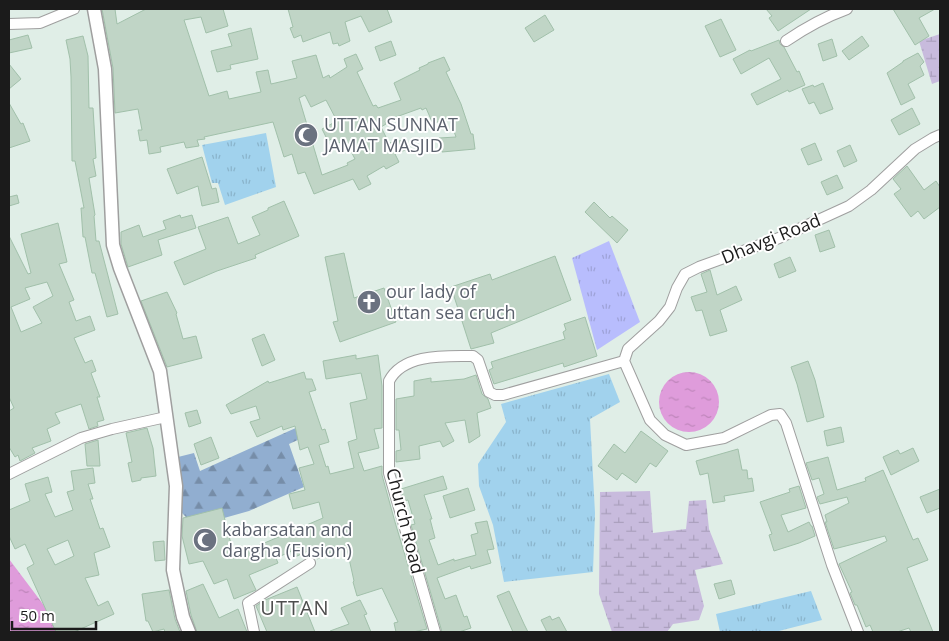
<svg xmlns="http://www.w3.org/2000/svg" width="949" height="641" font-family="'Open Sans',sans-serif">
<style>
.grass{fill:url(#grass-tufts)}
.forest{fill:url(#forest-firs)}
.wetland{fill:url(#wetland-marsh)}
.park{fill:url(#park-tufts)}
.water{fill:url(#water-ripples)}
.building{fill:#c0d5c6;stroke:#a1c0aa;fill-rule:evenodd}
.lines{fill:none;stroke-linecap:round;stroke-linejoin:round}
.minor-casing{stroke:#9f9f9f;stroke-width:12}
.tertiary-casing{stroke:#9f9f9f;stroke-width:15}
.minor{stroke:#fff;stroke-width:10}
.tertiary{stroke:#fff;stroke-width:12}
.labels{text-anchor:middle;stroke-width:4;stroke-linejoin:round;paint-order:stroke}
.worship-label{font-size:18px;fill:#5b616d;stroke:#fff;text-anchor:start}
.street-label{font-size:18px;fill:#1b1b1b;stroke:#fff}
.quarter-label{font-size:20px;letter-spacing:1px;fill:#4e4e4e;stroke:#fff}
</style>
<defs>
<pattern id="grass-tufts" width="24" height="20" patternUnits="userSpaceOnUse" patternTransform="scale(1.25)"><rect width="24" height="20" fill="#a1d2ed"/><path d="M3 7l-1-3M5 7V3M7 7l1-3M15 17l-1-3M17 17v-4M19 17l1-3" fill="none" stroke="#8ab4cb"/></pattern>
<pattern id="forest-firs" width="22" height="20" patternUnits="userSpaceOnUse" patternTransform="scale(1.25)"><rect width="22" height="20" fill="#91aed0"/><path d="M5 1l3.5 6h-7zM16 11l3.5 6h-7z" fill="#768da8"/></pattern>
<pattern id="wetland-marsh" width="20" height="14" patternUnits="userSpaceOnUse" patternTransform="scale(1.25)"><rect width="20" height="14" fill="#c8bbdd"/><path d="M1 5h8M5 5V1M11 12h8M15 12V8" fill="none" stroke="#aba0bd"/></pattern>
<pattern id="park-tufts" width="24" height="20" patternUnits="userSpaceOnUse" patternTransform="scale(1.25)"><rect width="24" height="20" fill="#b8bdfd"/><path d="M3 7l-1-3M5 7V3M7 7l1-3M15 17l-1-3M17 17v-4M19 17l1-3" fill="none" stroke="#9ea2d8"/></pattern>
<pattern id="water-ripples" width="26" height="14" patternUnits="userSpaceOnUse" patternTransform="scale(1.25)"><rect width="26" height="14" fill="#df9cdb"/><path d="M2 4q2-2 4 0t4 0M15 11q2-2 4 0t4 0" fill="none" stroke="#bf86bb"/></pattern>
</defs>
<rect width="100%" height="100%" fill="#e0eee7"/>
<!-- grass -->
<path class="grass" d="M266,133L276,187L225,205L218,183H212L202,145Z
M609,374L620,402L590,419L595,513L593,572L504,582L493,525L479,486L478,464L506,422L501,404Z
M811,591L822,620L775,632H720L716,614Z"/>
<!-- forest -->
<path class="forest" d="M309,422L313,433L289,444L304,487L249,511L217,520L191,522L182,513L178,457L194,453L200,471Z"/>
<!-- wetland -->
<path class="wetland" d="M940,34V81L932,84L919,41Z
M650,491L653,533L686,529L689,501L706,500L709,529L723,564L695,570L704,606L699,620L673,624L667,632H612L599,594L600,492Z"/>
<!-- park -->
<path class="park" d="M609,241L640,322L597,350L572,258Z"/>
<!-- water -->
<path class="water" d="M659 402a30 30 0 1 1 60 0a30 30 0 1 1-60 0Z
M9,559L64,632H9Z"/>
<!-- building -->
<path class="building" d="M102,9H115L117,24L146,9H223L228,26L206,33L201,17L184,20L209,96L227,91L229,99L261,92L256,72L268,70L271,84L297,78L292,61L316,55L323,78L329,75L330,78L347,67L344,59L356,54L363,69L357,72L373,106L376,105L378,108L401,100L394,83L420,70L419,68L428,64V63L444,57L450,70L446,72L461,104L471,134H473L475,149L442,152L439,138L456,137L449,117L433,124L426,108L422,110L421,108L385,121L386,124L381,127L389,143L404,140L408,149L395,154L399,162L386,169L384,166L367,176L371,184L359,190L353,179L314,194L305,172L298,174L292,154L284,157L273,122L204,137L205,139L197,140L199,146L186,148L184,142L160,147L161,152L149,154L147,140L140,141L138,130H142L138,109L115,113L113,68ZM305,95L311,107L326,100L337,121L322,129L328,141L331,139L334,145L345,140L355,159L347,163L348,165L322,175L299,98Z
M288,9H387L392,22L369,32L361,16L345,22L350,41L339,46L338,43L333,44L330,32L303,42L301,35L294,38L290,28L293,27Z
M766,9H811L778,31L769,18L772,16Z
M893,9H935L919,18L929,36L915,45Z
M545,15L554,30L534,42L525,28Z
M721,19L736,50L720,57L705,26Z
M251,28L258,59L230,65L231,69L217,72L211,51L232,46L228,34Z
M28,35L32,48L9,53V40Z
M83,36L88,56L89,108H93L96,158L93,159L96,176L89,178L95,215L94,216L96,241H99L118,314L107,317L95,273H92L85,237H83L81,208H84L75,161H72L71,77L70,59L66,40Z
M862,36L869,46L849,60L842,51Z
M832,39L837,56L823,61L818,44Z
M779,40L780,44L784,47L797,72L799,71L805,85L789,92L788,90L757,105L751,94L781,79L769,58L741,74L733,59L750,50L751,51Z
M391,41L396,55L380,61L375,47Z
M918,53L924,62L920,66L924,75L908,84L915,98L901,105L887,73L903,62V61Z
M9,64L21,79L9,89Z
M823,83L833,109L820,114L814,102L809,104L802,89L813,85L814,87Z
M9,103L21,124L23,123L30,141L9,148Z
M912,108L920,124L899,135L891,120Z
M815,143L822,160L808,165L801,149Z
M850,145L857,161L844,167L837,151Z
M202,157L212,189L216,188L219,202L202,206L198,186L177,194L167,169Z
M907,166L924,190L936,181L940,187V207L924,219L918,211L911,217L894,194L901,189L893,179Z
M837,175L843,188L827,195L821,182Z
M17,195L19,203L9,206V197Z
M284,201L299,236L255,255L256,258L217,271L184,285L174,262L206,249L198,227L228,217L238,244L260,235L252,217L268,210V208Z
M594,202L610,218L612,216L628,230L617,243L585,212Z
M180,215L181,218L192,215L196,228L158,240L162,255L128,267L121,244V232L139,225L143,237L166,229L163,221Z
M58,223L67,262L59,264L74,300L69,302L76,321L90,316L95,330L74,338L85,363L92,360L96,371L91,373L100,397H97L104,420L97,422L98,426L89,429L81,404L55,413L60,423L47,429L51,441L32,448L35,453L20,461L18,455L15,457L9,447V411L14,408L9,397V236L28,274L31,273L21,234ZM47,282L53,296L33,307L42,323L21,332L11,307L30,299L25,288Z
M829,230L835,247L820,252L815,235Z
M344,253L354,298L384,288L396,322L340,342L333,322L338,321L325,257Z
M555,256L571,300L491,333L494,343L471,349L451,287L490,274L492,280Z
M790,257L796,271L779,278L774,264Z
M710,270L717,295L736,286L742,300L720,310L727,331L710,336L702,310L696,311L691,297L707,292L701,274Z
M167,292L177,313L176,314L183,339L196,336L202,358L167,367L141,301Z
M585,317L597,356L564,367L563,363L494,384L489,370L493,368L491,362L565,339L563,332L566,330L564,324Z
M264,334L275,360L262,366L252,339Z
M356,355V359L378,355L382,386V428L374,429L379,448L358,453L364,471L382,466V475L395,522L427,629L413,632H396L394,623L398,622L382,588L357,596L353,582L354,581L346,545L317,559L312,549L295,557L292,551L276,558L278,563L249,575L256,590L234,599L227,579L214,584L203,561L189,564L182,536L183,518L222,508L234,556L323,518L319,502L293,509L289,494L305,490L299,468L314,464L308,447L300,450L295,426L283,430L282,426L257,437L250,422L260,419L256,406L231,414L226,405L268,381L269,383L304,372L306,379H312L316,390L309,392L322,430L325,429L329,442L319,445L326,467L328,466L330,474L354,468L348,442L357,439L350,403L367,399L361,373L326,379L323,361Z
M808,361L815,380L824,417L807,422L797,384L791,367Z
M476,375L482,394L488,399L491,408L477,413L480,436L469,443L465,420L445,423L454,441L443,447L440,441L419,446L420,459L396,462V451L401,450L399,430H396V399L414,396V381L431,378V382L464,379Z
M197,410L201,423L189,427L185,413Z
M841,427L844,442L827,446L824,431Z
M147,428L153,448L156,476L141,478V480L132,482L128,463L132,462L126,433Z
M641,431L668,451L656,467L650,463L636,483L622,473L617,480L598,466L614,444L625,453Z
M211,437L219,458L201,465L194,444Z
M98,440L100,466H87L85,444Z
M913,448L919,461L891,475L883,457L898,450L900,454Z
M738,449L742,470H747L748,479L752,478L754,491L724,496L725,501L713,503L708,473L700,475L696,461Z
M828,457L837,490L866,481L865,478L883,470L913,540L918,538L928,560L907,568L933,632H911L909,628L897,632H873L870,625L866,627L857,605H855L850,593L852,592L839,564L887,541L885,536L834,549L825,522H827L825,515L849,503L847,497L820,504L817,497L824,494L819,478L812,480L806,463Z
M93,468L95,483L88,484L93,499H90L100,529L103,528L110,547L94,553L99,575L85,578L98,606L108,601L114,614L74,632H56L27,568L34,564L25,544L15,549L9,536V510L30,501L25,484L48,477L52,492L45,494L55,517L73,510L67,492L74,490L71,471ZM68,540L74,556L55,565L47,549Z
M443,476L447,489L424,495L432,519H430L435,538L429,540L438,565L454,559V561L476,555L471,535L478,533L475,523L487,521L494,549L487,550L491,563L471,569L470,566L437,578L445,599L456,595L464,617L467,616L471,628L459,632H442L411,525L415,524L408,500L404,501L401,489Z
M799,486L806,508L781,515L788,532L809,522L811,526H812L815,536L799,543L774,551L769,535L772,534L760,502L790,492L789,489Z
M468,488L475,510L450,518L443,496Z
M940,489V508L927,513L920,497Z
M164,541L165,560L155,561L153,542Z
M731,580L735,594L719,599L714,584Z
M203,584L219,618L238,609L247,632H197L191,615L186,591Z
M297,587L315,632H267L256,606L265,600Z
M169,590L175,619L180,632H165L164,629L153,632L148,621H146L142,594Z
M509,591L524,624L528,632H513L497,596Z
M360,600L367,614L364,615L371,632H330V631L349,624L341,608Z
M550,616L552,620L559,617L567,632H547L541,620Z"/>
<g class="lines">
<!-- minor casing -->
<g class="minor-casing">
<path id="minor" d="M9,24L40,23L74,9
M786,41C805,28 825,17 847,9
M624,361L650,420L665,435L686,445L724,438L771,415L780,414L786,423L832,565L858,632
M624,361L628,349L659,321L670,307L677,288L685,274L699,267L779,238L849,206L871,190L915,149L933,138L940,135
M9,474L81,438L112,429L166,417
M254,632L248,603L310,563
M435,632L389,473V381C403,353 446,356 473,356L478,360L489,392L495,395H503L624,361"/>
</g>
<!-- tertiary casing -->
<g class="tertiary-casing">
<path id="tertiary" d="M94,9L105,69L113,245L120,268L160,371L176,486L173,570L183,617L189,632"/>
</g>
<!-- minor -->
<use href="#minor" class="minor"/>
<!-- tertiary -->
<use href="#tertiary" class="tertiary"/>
</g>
<!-- icons -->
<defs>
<g id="mosque-disc" transform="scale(1.25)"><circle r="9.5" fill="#6b7280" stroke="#fff"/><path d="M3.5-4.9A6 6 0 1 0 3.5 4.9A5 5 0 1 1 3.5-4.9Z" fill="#fff"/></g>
<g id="church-disc" transform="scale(1.25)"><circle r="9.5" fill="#6b7280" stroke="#fff"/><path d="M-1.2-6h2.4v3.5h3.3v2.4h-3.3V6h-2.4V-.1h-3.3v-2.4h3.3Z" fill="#fff"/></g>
</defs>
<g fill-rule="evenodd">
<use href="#mosque-disc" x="306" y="135"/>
<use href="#church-disc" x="369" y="302"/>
<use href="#mosque-disc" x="205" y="540"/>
</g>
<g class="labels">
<!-- worship labels -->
<g class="worship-label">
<text x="324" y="131">UTTAN SUNNAT<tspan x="324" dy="21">JAMAT MASJID</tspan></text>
<text x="386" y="298">our lady of<tspan x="386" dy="21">uttan sea cruch</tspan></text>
<text x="222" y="536">kabarsatan and<tspan x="222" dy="21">dargha (Fusion)</tspan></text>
</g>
<!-- street labels -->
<g class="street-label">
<text transform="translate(771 239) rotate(-22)" y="6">Dhavgi Road</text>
<text transform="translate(405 521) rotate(76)" y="6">Church Road</text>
</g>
<!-- quarter labels -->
<g class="quarter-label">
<text x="295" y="615">UTTAN</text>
</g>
</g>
<!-- border -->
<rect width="949" height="641" fill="none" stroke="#1b1b1b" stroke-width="20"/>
<!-- scale -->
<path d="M12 621v8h84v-8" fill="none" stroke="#1b1b1b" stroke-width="2.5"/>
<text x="20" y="621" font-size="15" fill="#1b1b1b" stroke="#ffffff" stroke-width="4" paint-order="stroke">50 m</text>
</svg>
